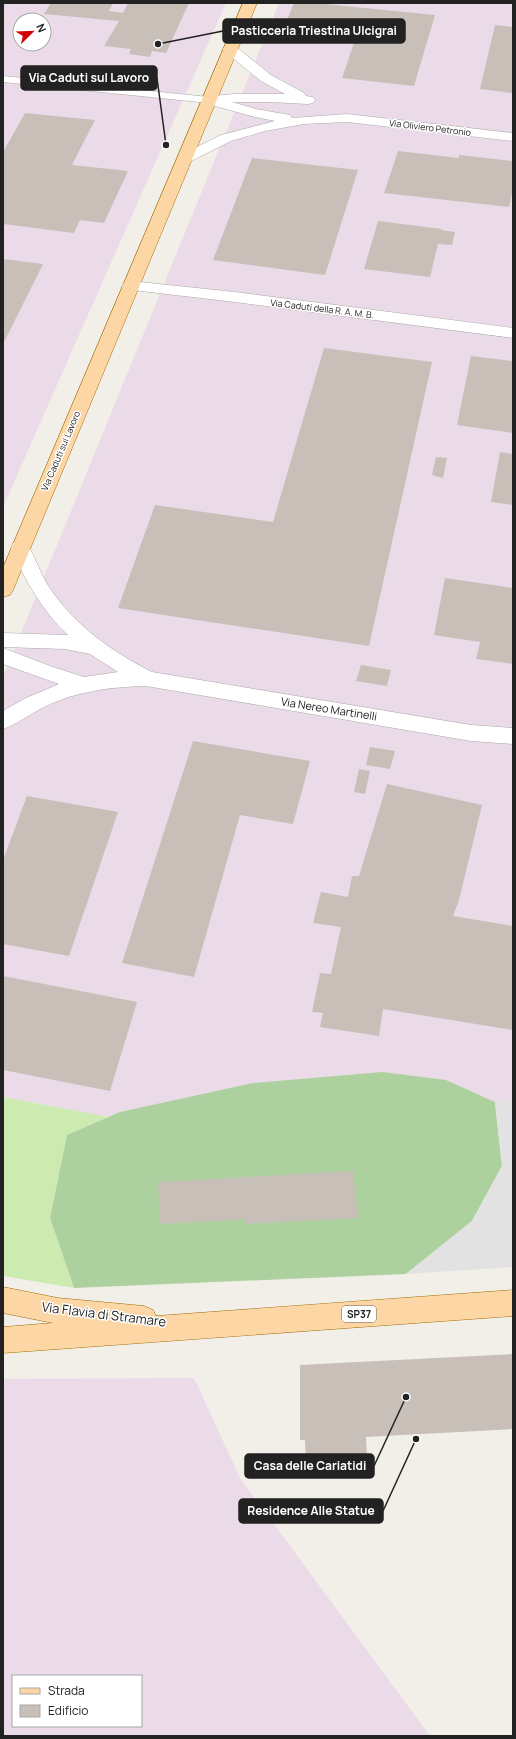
<svg xmlns="http://www.w3.org/2000/svg" width="516" height="1739" font-family="Manrope,sans-serif">
<style>
.industrial{fill:#ebdbe8;fill-rule:evenodd}
.grass{fill:#cdebb0}
.forest{fill:#add19e}
.parking{fill:#e2e2e2}
.building{fill:#c7bfb8}
.lines{fill:none;stroke-linecap:round;stroke-linejoin:round}
.service-casing{stroke:#a9a9a9;stroke-width:1}
.minor-casing{stroke:#a9a9a9;stroke-width:1}
.primary-casing{stroke:#a06b00;stroke-width:1}
.service{fill:#fff;fill-rule:evenodd}
.minor{fill:#fff;fill-rule:evenodd}
.primary{fill:#fcd6a4;fill-rule:evenodd}
.labels{text-anchor:middle;stroke-width:3;stroke-linejoin:round;paint-order:stroke}
.far-street-label{font-size:9px;fill:#222;stroke:#fff}
.shield{fill:#fff;stroke:#646464;stroke-width:1}
.shield-label{font-size:10px;font-weight:bold;fill:#222}
.street-label{font-size:11px;fill:#222;stroke:#fff}
.near-street-label{font-size:13px;fill:#222;stroke:#fff}
.leader{fill:none;stroke:#222;stroke-width:1.5}
.callout-dot{fill:#222;stroke:#fff;stroke-width:1.5}
.callout{fill:#222;stroke:#222;stroke-width:1.5}
.callout-label{font-size:12px;text-anchor:middle;font-weight:bold;fill:#fff}
</style>
<rect width="100%" height="100%" fill="#f2efe9"/>
<!-- industrial -->
<path class="industrial" d="M3,3H226L3,507ZM20,20H44V44H20Z
M279,3H513V1101L495,1102L446,1080L120,1112L109,1117L3,1097V677Z
M194,1378L240,1478L430,1736H3V1379ZM13,1676H141V1726H13Z"/>
<!-- grass -->
<path class="grass" d="M3,1097L109,1117L67,1135L50,1218L74,1288L3,1276Z"/>
<!-- forest -->
<path class="forest" d="M382,1072L446,1080L495,1102L502,1166L472,1221L406,1274L74,1288L50,1218L67,1135L120,1112L253,1083Z"/>
<!-- parking -->
<path class="parking" d="M513,1101V1267L406,1274L472,1221L502,1166L495,1102Z"/>
<!-- building -->
<path class="building" d="M51,3H113L109,11L123,13L128,3H189L166,53L152,51L150,57L129,54L131,49L104,46L119,21L44,14Z
M294,3H314L435,15L414,86L342,78L354,43L281,35Z
M495,25L513,27V93L480,89Z
M25,113L95,120L72,165L128,171L104,223L80,220L74,233L3,224V152Z
M398,151L459,158V155L513,161V189L509,207L384,193Z
M252,158L358,170L325,275L213,260Z
M378,221L442,229L441,230L455,232L452,245L438,244L430,277L364,269Z
M3,259L43,264L3,344Z
M324,348L432,362L369,646L118,608L155,505L273,522Z
M471,356L513,361V433L457,425Z
M500,452L513,454V505L491,502Z
M436,457L447,458L443,478L432,475Z
M445,578L513,588V664L476,659L480,642L434,635Z
M361,665L391,670L387,686L356,681Z
M193,741L310,761L293,824L240,815L194,977L122,963Z
M370,747L395,751L390,769L366,765Z
M359,769L370,771L365,794L354,792Z
M387,784L482,805L459,900L453,916L513,926V1030L383,1009L379,1036L320,1027L323,1013L312,1012L320,973L331,974L341,927L313,923L321,892L348,897L352,876H359Z
M27,796L118,812L69,956L3,944V860Z
M3,976L137,1002L110,1091L3,1070Z
M353,1171L358,1218L246,1224V1219L160,1224L158,1182Z
M513,1354V1429L366,1437L367,1458L306,1460L305,1440H300V1365Z"/>
<g class="lines">
<!-- service casing -->
<g class="service-casing">
<path id="service" d="M3,76L209,97L214,100L209,103L3,82Z"/>
</g>
<!-- minor casing -->
<g class="minor-casing">
<path id="minor" d="M230,45L235,46L271,75L304,93L306,96L313,97L315,100L313,103L308,104L270,102H232L256,109L290,115L292,118L347,114L513,133V141L347,122L304,124L265,131L231,141L189,162L184,163L179,162L177,159L179,156L221,135L275,121L255,117L204,103L202,100L204,97L234,94H285L261,81L225,52L223,49L225,46Z
M130,281L235,292L513,328V338L235,302L124,289L122,286L124,283Z
M20,541L27,543C35,557 40,573 49,587C75,626 111,651 152,672L471,725L513,728V744L471,741L146,686C110,687 77,691 44,707C30,714 17,724 3,729V711L24,699L59,684L3,664V648L50,666L84,677L118,672L90,654L65,649L3,647V633L68,635C42,611 25,580 11,548L13,543Z"/>
</g>
<!-- primary casing -->
<g class="primary-casing">
<path id="primary" d="M243,3H257L13,590L10,595L3,597V568Z
M3,1287L58,1298L144,1306L153,1310L156,1316L513,1290V1316L3,1353V1327L53,1323L3,1313Z"/>
</g>
<!-- service -->
<use href="#service" class="service"/>
<!-- minor -->
<use href="#minor" class="minor"/>
<!-- primary -->
<use href="#primary" class="primary"/>
</g>
<g class="labels">
<!-- far-street labels -->
<g class="far-street-label">
<text transform="translate(430 128) rotate(7)" y="3">Via Oliviero Petronio</text>
<text transform="translate(322 309) rotate(7)" y="3">Via Caduti della R. A. M. B.</text>
<text transform="translate(61 451) rotate(-67)" y="3">Via Caduti sul Lavoro</text>
</g>
<!-- shield labels -->
<rect class="shield" x="342" y="1306" width="34" height="16" rx="3"/>
<g class="shield-label">
<text x="359" y="1318">SP37</text>
</g>
<!-- street labels -->
<g class="street-label">
<text transform="translate(329 709) rotate(9)" y="4">Via Nereo Martinelli</text>
</g>
<!-- near-street labels -->
<g class="near-street-label">
<text transform="translate(104 1314) rotate(7)" y="5">Via Flavia di Stramare</text>
</g>
</g>
<!-- callouts -->
<path class="leader" d="M158 44L223 31M166 145L157 78M406 1397L374 1466M416 1439L383 1511"/>
<g class="callout-dot">
<circle cx="158" cy="44" r="4"/>
<circle cx="166" cy="145" r="4"/>
<circle cx="406" cy="1397" r="4"/>
<circle cx="416" cy="1439" r="4"/>
</g>
<g class="callout">
<rect x="223" y="19" width="182" height="24" rx="4"/>
<rect x="21" y="66" width="136" height="24" rx="4"/>
<rect x="245" y="1454" width="129" height="24" rx="4"/>
<rect x="239" y="1499" width="144" height="24" rx="4"/>
</g>
<g class="callout-label">
<text x="314" y="35">Pasticceria Triestina Ulcigrai</text>
<text x="89" y="82">Via Caduti sul Lavoro</text>
<text x="310" y="1470">Casa delle Cariatidi</text>
<text x="311" y="1515">Residence Alle Statue</text>
</g>
<!-- border -->
<rect width="516" height="1739" fill="none" stroke="#222222" stroke-width="8"/>
<!-- legend -->
<rect x="12" y="1675" width="130" height="52" fill="#ffffff" stroke="#a7a7a7"/>
<rect x="20" y="1688" width="20" height="6" fill="#fcd6a4" stroke="#a7a7a7"/>
<text x="48" y="1695" font-size="12" fill="#222222">Strada</text>
<rect x="20" y="1705" width="20" height="12" fill="#c7bfb8" stroke="#a7a7a7"/>
<text x="48" y="1715" font-size="12" fill="#222222">Edificio</text>
<!-- north arrow -->
<g transform="translate(32 32) rotate(67)"><circle r="19" fill="#ffffff" stroke="#a7a7a7"/>
<path d="M0-3L7 15L0 10L-7 15Z" fill="#d40000"/>
<text y="-6" font-size="11" font-weight="bold" text-anchor="middle" fill="#222222">N</text>
</g>
</svg>
